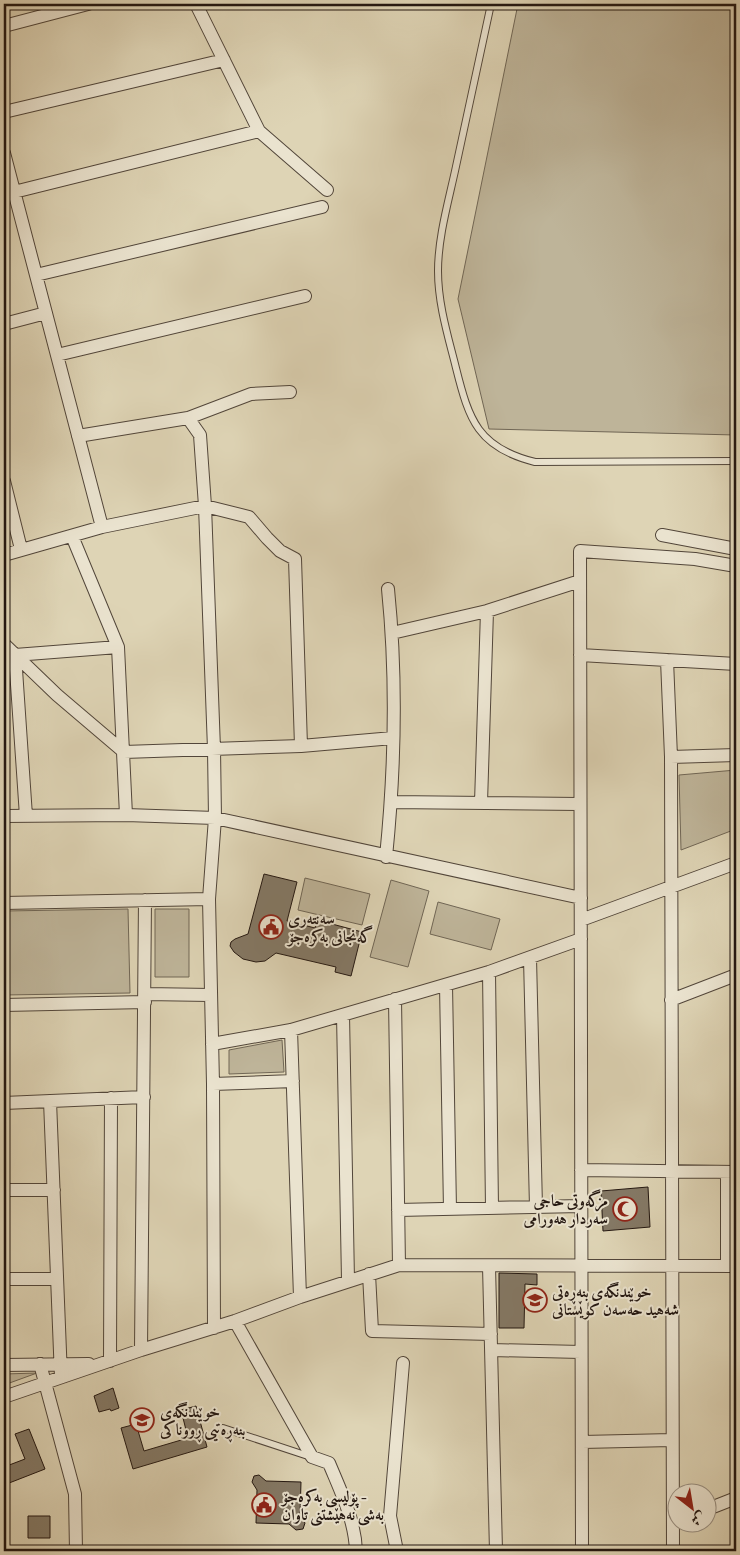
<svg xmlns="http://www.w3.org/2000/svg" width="740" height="1555" font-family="'Libre Bodoni',Amiri,serif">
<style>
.green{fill:#beb499;stroke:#706655}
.building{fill:#847966;stroke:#231711}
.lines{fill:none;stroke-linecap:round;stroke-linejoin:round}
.lane-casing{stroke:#52463a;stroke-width:8}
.street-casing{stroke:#52463a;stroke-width:14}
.lane{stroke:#eae3cf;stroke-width:6}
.street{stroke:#eae3cf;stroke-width:12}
.labels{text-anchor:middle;stroke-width:4;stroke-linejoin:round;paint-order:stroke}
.poi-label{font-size:16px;font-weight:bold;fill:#231711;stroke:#eae3cf;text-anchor:start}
</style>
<rect width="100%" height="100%" fill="#ded4b5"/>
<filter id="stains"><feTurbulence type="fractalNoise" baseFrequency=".004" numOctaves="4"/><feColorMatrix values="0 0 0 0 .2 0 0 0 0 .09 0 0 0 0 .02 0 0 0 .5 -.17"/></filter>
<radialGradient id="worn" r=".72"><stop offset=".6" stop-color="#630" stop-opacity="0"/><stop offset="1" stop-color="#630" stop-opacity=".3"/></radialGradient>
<!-- green -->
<path class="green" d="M518,4H736V435L489,429L458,299Z
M736,770V829L681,850L679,775Z
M305,878L370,894L362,925L298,910Z
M391,880L429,891L408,967L370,957Z
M438,902L500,919L491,950L430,934Z
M128,909L130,993L4,995V911Z
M155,909H189V977H155Z
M282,1040L284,1072L229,1074V1050Z
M37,1373L4,1385V1374Z"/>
<!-- building -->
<path class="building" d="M264,874L297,882L287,921L315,928L317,920L362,932L351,976L335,972L336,967L276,953L265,961L256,962L243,959L234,952L230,946L231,942L235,939L248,934Z
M648,1187L650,1227L603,1231L601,1191Z
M499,1273L537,1274V1285L525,1284L524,1328H499Z
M113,1388L119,1408L111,1411L110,1409L99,1412L94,1396Z
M196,1406L207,1447L133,1469L121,1428L136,1424L144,1451L188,1438L181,1410Z
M29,1429L45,1469L4,1485V1467L25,1459L15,1434Z
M259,1475L266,1481L301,1482L300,1515L305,1523L303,1529L296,1530L289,1524L256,1523L257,1490L252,1482L254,1476Z
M28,1516H50V1538H28Z"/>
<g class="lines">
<!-- lane casing -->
<g class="lane-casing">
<path id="lane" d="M491,4C479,59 467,115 455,171C448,203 438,238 438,271C438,304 448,336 456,368C469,420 478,448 535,462L736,461
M223,1428L311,1457"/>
</g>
<!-- street casing -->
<g class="street-casing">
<path id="street" d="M196,4L259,131L327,190
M4,26L88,4
M4,112L224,60
M4,153L102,527
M14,192L259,131
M36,275L322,207
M4,324L46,313
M57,355L305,296
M188,418L251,394L290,392
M78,436L188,418L200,435L205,506L214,749L215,818L209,899L213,1084L214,1328
M4,481L21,549
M662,535L736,549
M72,536L118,647L126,815
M4,555L102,527L205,506L249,517L267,538L280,551L295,559L301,746
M392,633L487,611L580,581
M4,644L57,695L124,752L301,746L393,738
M580,655L736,664
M667,660L671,757L673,1551
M671,757L736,755
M391,802L579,804
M481,803L487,611
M4,816L126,815L215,818L581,898
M26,816L15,655L118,647
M386,857C395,768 397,678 388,589
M4,903L209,899
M581,920L736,863
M530,958L536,1207
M489,972L492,1208
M446,985L450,1209
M145,994L211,995
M395,999L399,1265
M671,1000L736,975
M4,1005L145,1002
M343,1015L348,1280
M291,1030L300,1297
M212,1044L291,1030L489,972L581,939
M213,1084L293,1081
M50,1101L61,1377
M4,1103L144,1097
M581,1170L736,1172
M4,1190H54
M398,1210L581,1206
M489,1266L496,1551
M727,1266V1172
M369,1274L372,1331L491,1334
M4,1279H57
M235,1321L312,1457L329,1463C341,1492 355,1520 356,1551
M141,1350L145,900
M492,1350L581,1352
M110,1361L111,1098
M40,1364L75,1494L76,1551
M4,1365L89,1364
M4,1397L141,1350L235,1321L300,1297L399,1265L736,1266
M582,1442L672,1440
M708,1509L736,1498
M397,1551L390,1516L403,1363
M582,1551L580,551L695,559L736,566"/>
</g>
<!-- lane -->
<use href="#lane" class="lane"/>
<!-- street -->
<use href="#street" class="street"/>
</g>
<!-- icons -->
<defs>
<g id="civic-ring" transform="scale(1.25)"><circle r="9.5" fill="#eae3cf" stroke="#8f2418" stroke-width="1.5"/><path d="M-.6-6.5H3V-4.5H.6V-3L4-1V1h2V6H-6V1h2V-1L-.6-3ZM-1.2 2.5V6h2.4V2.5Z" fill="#8f2418"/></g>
<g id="mosque-ring" transform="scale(1.25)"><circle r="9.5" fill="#eae3cf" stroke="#8f2418" stroke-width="1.5"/><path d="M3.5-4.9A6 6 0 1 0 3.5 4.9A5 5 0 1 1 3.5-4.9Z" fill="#8f2418"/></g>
<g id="school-ring" transform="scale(1.25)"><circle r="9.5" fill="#eae3cf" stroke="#8f2418" stroke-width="1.5"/><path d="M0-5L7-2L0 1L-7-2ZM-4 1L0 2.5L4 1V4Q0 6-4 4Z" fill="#8f2418"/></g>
</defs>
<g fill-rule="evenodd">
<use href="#civic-ring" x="271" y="927"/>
<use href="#mosque-ring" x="625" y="1209"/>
<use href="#school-ring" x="535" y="1300"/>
<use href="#school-ring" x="142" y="1420"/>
<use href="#civic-ring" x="264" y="1505"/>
</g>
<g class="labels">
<!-- poi labels -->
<g class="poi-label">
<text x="288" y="924">سەنتەری<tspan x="288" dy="18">گەنجانی بەکرەجۆ</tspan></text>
<text x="608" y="1206" text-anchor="end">مزگەوتی حاجی<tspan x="608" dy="18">سەردار هەورامی</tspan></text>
<text x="552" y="1297">خوێندنگەی بنەڕەتی<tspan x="552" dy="18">شەهید حەسەن کوێستانی</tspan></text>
<text x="160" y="1417">خوێندنگەی<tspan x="160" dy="18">بنەڕەتیی ڕووناکی</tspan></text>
<text x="282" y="1502">پۆلیسی بەکرەجۆ -<tspan x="282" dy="18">بەشی نەهێشتنی تاوان</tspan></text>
</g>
</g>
<!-- margin -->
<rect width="740" height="1555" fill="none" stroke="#ded4b5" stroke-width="20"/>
<rect x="5" y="5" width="730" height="1545" fill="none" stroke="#231711" stroke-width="2.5"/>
<rect x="10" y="10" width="720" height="1535" fill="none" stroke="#231711"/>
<!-- north arrow -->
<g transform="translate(692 1508) rotate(149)"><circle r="24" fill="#eae3cf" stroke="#9a9183"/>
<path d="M0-4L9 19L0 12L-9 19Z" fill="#8f2418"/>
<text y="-8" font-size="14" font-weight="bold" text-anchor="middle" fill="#231711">ش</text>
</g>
<rect width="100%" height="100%" filter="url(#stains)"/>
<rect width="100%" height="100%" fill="url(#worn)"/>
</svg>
